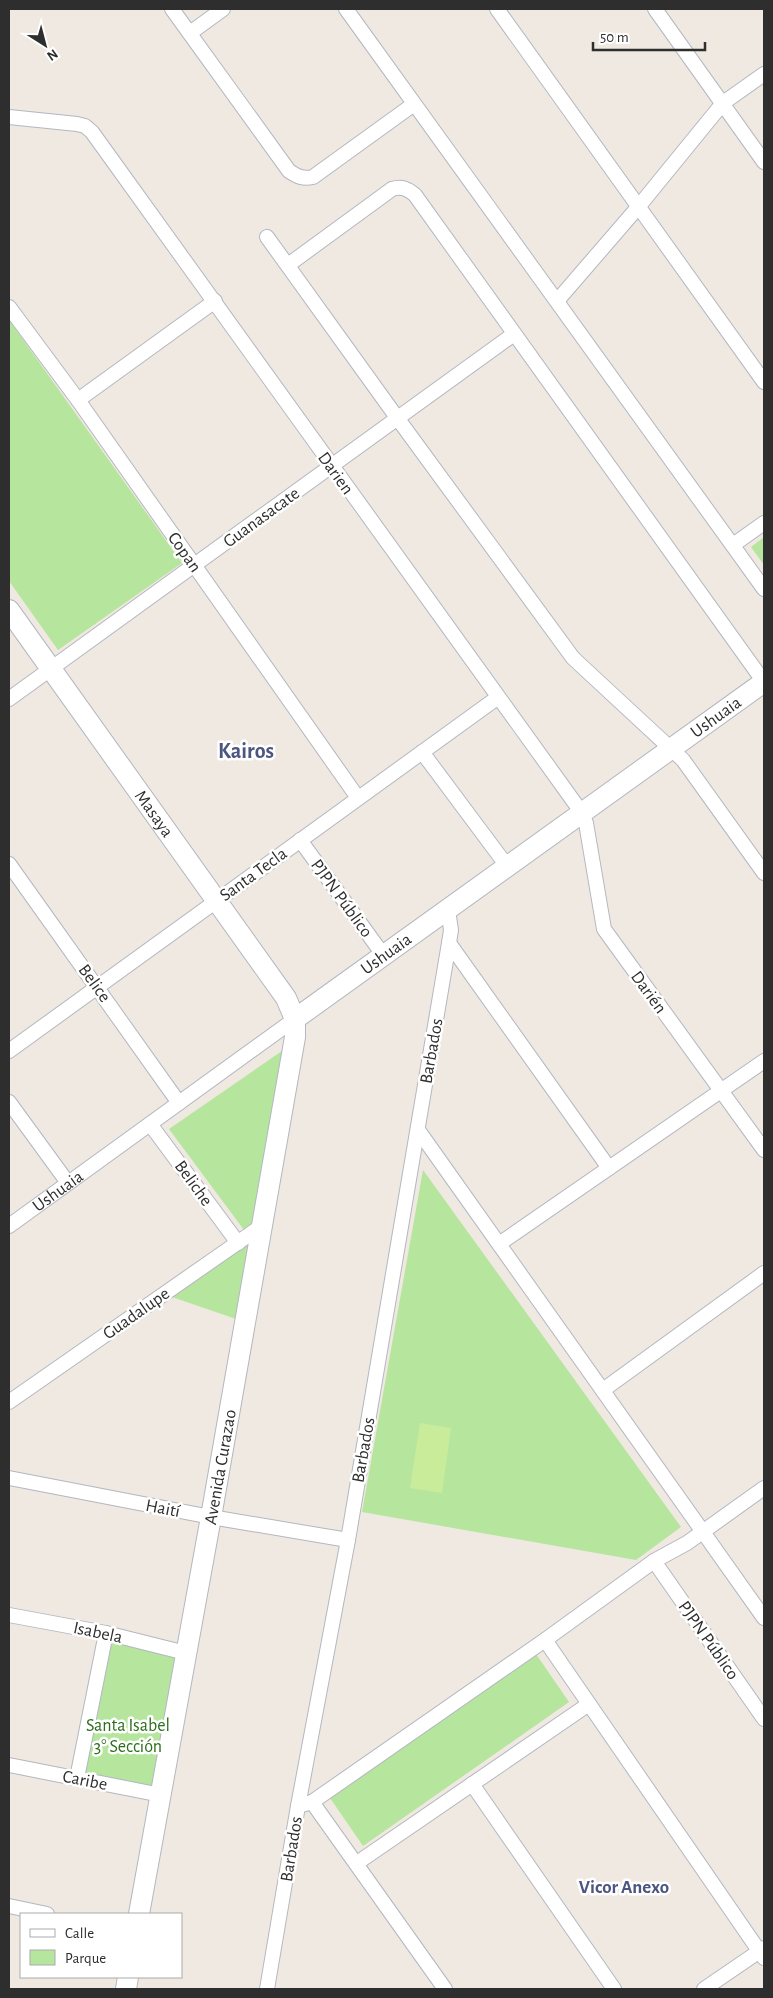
<svg xmlns="http://www.w3.org/2000/svg" width="773" height="1998" font-family="'Alegreya Sans',sans-serif">
<style>
.green{fill:#b6e59e}
.pitch{fill:#c9ec9a}
.lines{fill:none;stroke-linecap:round;stroke-linejoin:round}
.street-casing{stroke:#b4b7c1;stroke-width:16}
.secondary-casing{stroke:#b4b7c1;stroke-width:22}
.street{stroke:#fff;stroke-width:14}
.secondary{stroke:#fff;stroke-width:20}
.labels{text-anchor:middle;stroke-width:5;stroke-linejoin:round;paint-order:stroke}
.street-label{font-size:18px;fill:#2e2e2e;stroke:#fff}
.park-label{font-size:18px;fill:#2c6e1b;stroke:#fff}
.neighbourhood-label{font-size:19px;font-weight:bold;fill:#4d5680;stroke:#fff}
.district-label{font-size:22px;font-weight:bold;fill:#4d5680;stroke:#fff}
</style>
<rect width="100%" height="100%" fill="#efe9e1"/>
<!-- green -->
<path class="green" d="M9,320L182,563L58,650L9,581Z
M764,537V565L751,547Z
M292,1044L255,1221L244,1230L169,1129Z
M423,1170L681,1527L636,1560L362,1512Z
M253,1238L239,1320L172,1297Z
M109,1639L182,1653L156,1791L82,1777Z
M536,1654L569,1702L363,1846L330,1798Z"/>
<!-- pitch -->
<path class="pitch" d="M420,1423L451,1428L442,1493L410,1488Z"/>
<g class="lines">
<!-- street casing -->
<g class="street-casing">
<g id="street">
<path d="M172,9L289,171C298,177 303,179 313,177L414,104"/>
<path d="M346,9L764,589"/>
<path d="M497,9L764,382"/>
<path d="M655,9L764,162"/>
<path d="M190,33L223,9"/>
<path d="M9,117L77,124L85,126L92,132L582,813L586,823L604,929L764,1150"/>
<path d="M267,237L398,419L573,658L683,760L764,873"/>
<path d="M288,265L392,189C402,186 408,189 415,195L764,682"/>
<path d="M557,301L639,206L723,103L764,74"/>
<path d="M9,307L78,400L358,798"/>
<path d="M78,400L215,301"/>
<path d="M733,545L764,523"/>
<path d="M9,699L514,334"/>
<path d="M422,752L507,866"/>
<path d="M300,840L384,956"/>
<path d="M9,864L179,1103"/>
<path d="M449,943L609,1168"/>
<path d="M9,1051L497,698"/>
<path d="M9,1102L68,1183"/>
<path d="M150,1124L238,1243"/>
<path d="M418,1130L764,1618"/>
<path id="s1" d="M9,1226L295,1019"/>
<path d="M499,1244L764,1061"/>
<path d="M603,1390L764,1273"/>
<path d="M9,1402L263,1225"/>
<path d="M9,1478L211,1517L348,1540"/>
<path d="M654,1561L764,1719"/>
<path d="M9,1615L106,1633L186,1653"/>
<path d="M545,1640L764,1958"/>
<path d="M9,1765L161,1795"/>
<path d="M77,1778L106,1633"/>
<path d="M472,1784L614,1989"/>
<path d="M312,1802L445,1989"/>
<path d="M298,1806L312,1802L545,1640L654,1561L687,1543L764,1488"/>
<path d="M357,1863L589,1704"/>
<path d="M9,1906L47,1914"/>
<path d="M267,1989L298,1806L348,1540L449,943L451,930L448,910"/>
<path d="M704,1989L764,1948"/>
</g>
</g>
<!-- secondary casing -->
<g class="secondary-casing">
<g id="secondary">
<path id="s2" d="M9,610L286,998L295,1019V1037L211,1517L139,1914"/>
<path id="s3" d="M295,1019L764,682"/>
<path d="M126,1989L128,1977"/>
</g>
</g>
<!-- street -->
<use href="#street" class="street"/>
<!-- secondary -->
<use href="#secondary" class="secondary"/>
</g>
<g class="labels">
<!-- street labels -->
<g class="street-label">
<text transform="translate(336 473) rotate(54)" y="6">Darien</text>
<text transform="translate(261 517) rotate(-36)" y="6">Guanasacate</text>
<text transform="translate(185 552) rotate(55)" y="6">Copan</text>
<text dy="6" stroke="none"><textPath href="#s3" startOffset="518">Ushuaia</textPath></text>
<text dy="6" stroke="none"><textPath href="#s2" startOffset="250">Masaya</textPath></text>
<text transform="translate(253 874) rotate(-36)" y="6">Santa Tecla</text>
<text transform="translate(342 898) rotate(54)" y="6">PJPN Público</text>
<text dy="6" stroke="none"><textPath href="#s3" startOffset="112">Ushuaia</textPath></text>
<text transform="translate(95 983) rotate(54)" y="6">Belice</text>
<text transform="translate(649 992) rotate(54)" y="6">Darién</text>
<text transform="translate(431 1051) rotate(-80)" y="6">Barbados</text>
<text transform="translate(194 1183) rotate(54)" y="6">Beliche</text>
<text dy="6" stroke="none"><textPath href="#s1" startOffset="60">Ushuaia</textPath></text>
<text transform="translate(136 1313) rotate(-35)" y="6">Guadalupe</text>
<text transform="translate(363 1450) rotate(-80)" y="6">Barbados</text>
<text transform="translate(220 1467) rotate(-80)" y="6">Avenida Curazao</text>
<text transform="translate(163 1508) rotate(11)" y="6">Haití</text>
<text transform="translate(98 1632) rotate(12)" y="6">Isabela</text>
<text transform="translate(709 1640) rotate(55)" y="6">PJPN Público</text>
<text transform="translate(85 1780) rotate(11)" y="6">Caribe</text>
<text transform="translate(291 1849) rotate(-81)" y="6">Barbados</text>
</g>
<!-- park labels -->
<g class="park-label">
<text x="128" y="1731">Santa Isabel<tspan x="128" dy="21">3° Sección</tspan></text>
</g>
<!-- neighbourhood labels -->
<g class="neighbourhood-label">
<text x="624" y="1893">Vicor Anexo</text>
</g>
<!-- district labels -->
<g class="district-label">
<text x="246" y="758">Kairos</text>
</g>
</g>
<!-- border -->
<rect width="773" height="1998" fill="none" stroke="#2e2e2e" stroke-width="20"/>
<!-- legend -->
<rect x="20" y="1913" width="162" height="65" fill="#ffffff" stroke="#ababab"/>
<rect x="30" y="1929" width="25" height="8" fill="#ffffff" stroke="#ababab"/>
<text x="65" y="1938" font-size="15" fill="#2e2e2e">Calle</text>
<rect x="30" y="1950" width="25" height="15" fill="#b6e59e" stroke="#ababab"/>
<text x="65" y="1963" font-size="15" fill="#2e2e2e">Parque</text>
<!-- north arrow -->
<g transform="translate(45 45) rotate(144)" stroke="#ffffff" stroke-width="4" paint-order="stroke">
<path d="M0-4L9 19L0 12L-9 19Z" fill="#2e2e2e"/>
<text y="-8" font-size="14" font-weight="bold" text-anchor="middle" fill="#2e2e2e">N</text>
</g>
<!-- scale -->
<path d="M593 42v8h112v-8" fill="none" stroke="#2e2e2e" stroke-width="2.5"/>
<text x="600" y="42" font-size="15" fill="#2e2e2e" stroke="#ffffff" stroke-width="4" paint-order="stroke">50 m</text>
</svg>
